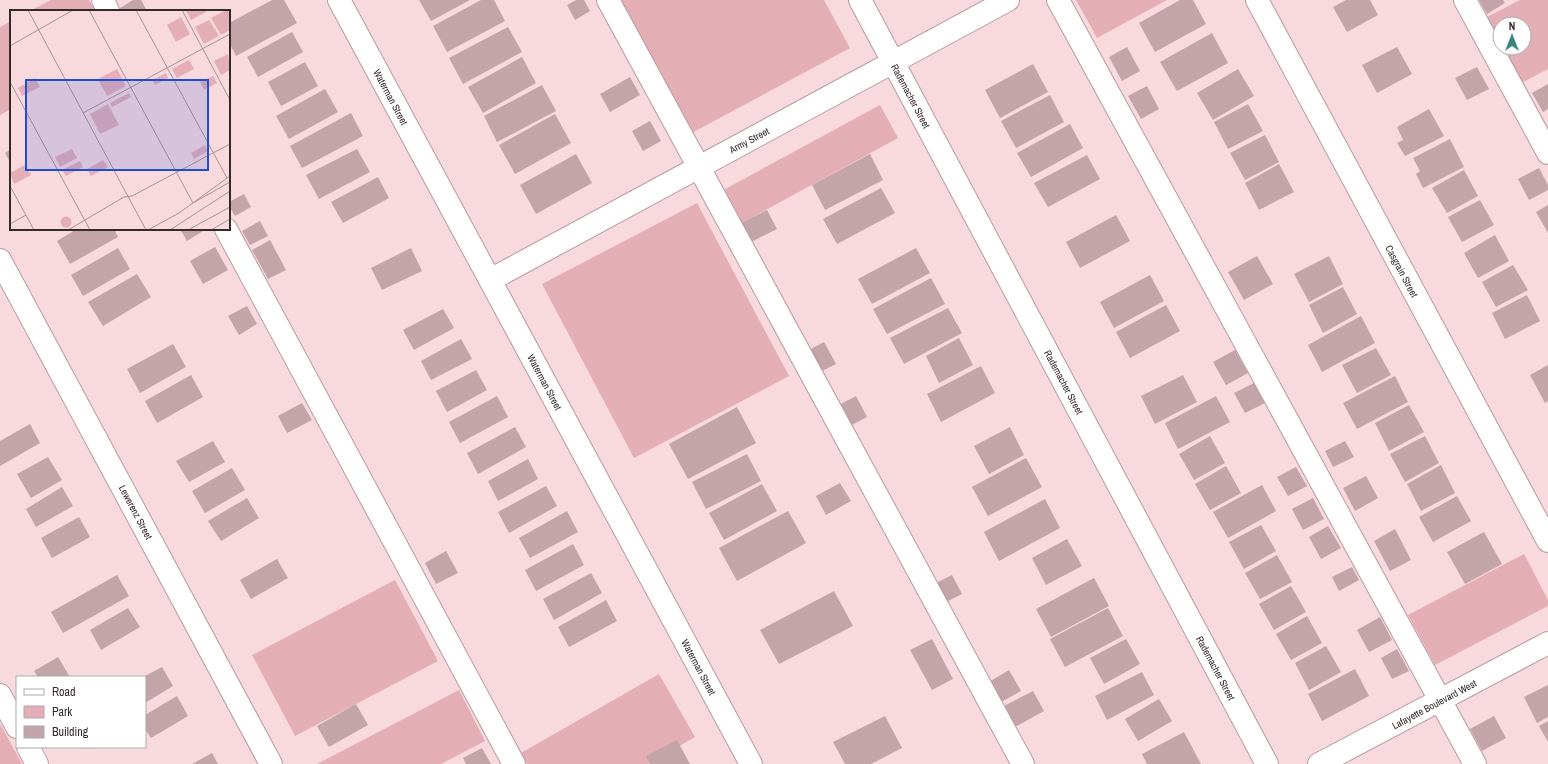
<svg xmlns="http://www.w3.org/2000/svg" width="1548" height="764" font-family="'Archivo Narrow',sans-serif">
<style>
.green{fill:#e4aeb7}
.building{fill:#c2a4a9}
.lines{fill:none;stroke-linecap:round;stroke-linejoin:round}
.minor-casing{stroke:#b89b9f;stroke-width:24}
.minor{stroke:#fff;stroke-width:22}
.labels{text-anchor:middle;stroke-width:3.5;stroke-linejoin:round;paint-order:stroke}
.street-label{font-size:10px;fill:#34292b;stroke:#fff}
.inset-road{fill:none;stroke:#aa9396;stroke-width:1}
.view{fill:#1d4ed8;fill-opacity:0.15;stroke:#1d4ed8;stroke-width:2}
.inset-edge{fill:none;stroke:#34292b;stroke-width:2}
</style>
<rect width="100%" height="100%" fill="#f8d9dd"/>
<!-- green -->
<path class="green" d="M51,0H89L95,11H30Z
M615,0H824L850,48L688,135Z
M1076,0H1167L1097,38Z
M1520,0H1548V69L1519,84L1501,48H1524V24H1500V47L1485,18Z
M11,21V109L0,115V27Z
M880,105L898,138L736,226L718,193Z
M697,203L789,376L634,458L542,284Z
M1524,554L1548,600V606L1435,665L1408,615Z
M395,580L438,661L295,736L252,655Z
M659,674L695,737L648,764H527L521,753Z
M459,690L485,741L441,764H317Z
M0,724L22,764H0Z"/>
<!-- building -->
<path class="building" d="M133,0H141L147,11H121L120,8Z
M272,0H284L297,23L236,56L229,42V23Z
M419,0H470L431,21Z
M481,0H494L505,21L447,52L433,26Z
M576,0H584L590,11L575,20L567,5Z
M1180,0H1193L1206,24L1155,52L1139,23Z
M1346,0H1370L1378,15L1347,32L1333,7Z
M1479,0H1503L1505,3L1487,14Z
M508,27L522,52L463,84L449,58Z
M292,32L303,52L258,77L247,57Z
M1212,33L1228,63L1177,91L1160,62Z
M1127,47L1140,71L1122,81L1109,57Z
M1397,47L1412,74L1377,93L1362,65Z
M522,57L536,83L483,113L468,87Z
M305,62L318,86L281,106L268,82Z
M1033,64L1048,92L1000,118L985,90Z
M1477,67L1489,89L1467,100L1455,78Z
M1238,69L1254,96L1213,120L1197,93Z
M630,77L640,95L610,112L600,94Z
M1548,84V109L1543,112L1532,93Z
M542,85L556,111L497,142L484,116Z
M1147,86L1159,109L1141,119L1128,96Z
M325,89L338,112L289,139L276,116Z
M1050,95L1064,122L1016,148L1001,121Z
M1248,104L1263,131L1228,149L1214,122Z
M1429,109L1444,136L1405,156L1397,143L1403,140L1397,127Z
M351,113L363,136L302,168L290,146Z
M555,114L571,143L515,174L499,145Z
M650,121L661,141L643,151L632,131Z
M1070,124L1083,148L1031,177L1017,153Z
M1265,135L1279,162L1245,180L1230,153Z
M1450,139L1464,167L1423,188L1416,174L1420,171L1413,158Z
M11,149V164L5,153Z
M357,149L370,172L319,199L306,175Z
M576,154L592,183L536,214L520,185Z
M870,154L883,180L825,210L812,185Z
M1087,155L1100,179L1048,207L1034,183Z
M1279,164L1294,192L1259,210L1245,183Z
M1539,168L1548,185V190L1529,200L1518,179Z
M1464,170L1478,196L1447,213L1432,188Z
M378,177L389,198L343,223L331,202Z
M881,188L895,213L837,244L823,219Z
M244,194L251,207L235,216L229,206V202Z
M1480,200L1494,225L1462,242L1448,217Z
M1548,205V233L1536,212Z
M767,210L777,229L749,243L739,224Z
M1116,215L1130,241L1080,268L1066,242Z
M260,221L268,236L250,245L242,231Z
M77,229H114L118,237L70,264L57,241Z
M180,229H206L187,241Z
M1495,235L1509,261L1478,278L1464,253Z
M270,240L286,270L268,279L252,250Z
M215,247L228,270L203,284L190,261Z
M118,248L130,269L83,296L71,275Z
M411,248L422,271L382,290L371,268Z
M916,248L930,273L872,304L858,279Z
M1257,256L1273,284L1244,300L1228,272Z
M1329,256L1343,284L1309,302L1294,274Z
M1513,265L1528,290L1496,307L1482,282Z
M137,274L151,297L103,326L88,302Z
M1150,275L1164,301L1114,328L1100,302Z
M931,278L945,304L887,334L873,309Z
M1343,287L1357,314L1323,333L1309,305Z
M1527,295L1540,321L1505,339L1492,313Z
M1166,305L1180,331L1130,358L1116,332Z
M247,306L257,324L239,335L228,316Z
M948,308L962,333L904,364L890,338Z
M443,309L454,328L414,350L403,330Z
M1361,316L1375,343L1322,372L1308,345Z
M959,338L973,365L939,383L926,356Z
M461,339L472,359L431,380L421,361Z
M824,342L836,364L820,372L809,350Z
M173,344L186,367L140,393L127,369Z
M1376,348L1391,375L1357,393L1342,365Z
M1235,350L1248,373L1226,385L1213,362Z
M1548,365V401L1545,403L1530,375Z
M981,366L995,393L941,422L927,394Z
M476,370L487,390L447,412L436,391Z
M191,375L203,397L157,423L145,401Z
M1183,375L1197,402L1155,424L1141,396Z
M1395,376L1408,402L1357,429L1343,403Z
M1254,383L1265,403L1245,413L1234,393Z
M497,396L508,417L460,443L449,422Z
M856,396L867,417L848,427L837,406Z
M1216,396L1230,422L1178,449L1165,423Z
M302,403L312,420L287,433L278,416Z
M1409,405L1424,432L1389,451L1375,423Z
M737,407L756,443L688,479L669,444Z
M30,424L40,443L0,466V441Z
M515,427L526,447L478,474L467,453Z
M1010,427L1024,455L989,474L974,446Z
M1210,436L1225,463L1194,480L1179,454Z
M1425,436L1439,463L1405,482L1390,454Z
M213,441L225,462L189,482L176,461Z
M1345,441L1354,457L1333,467L1325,451Z
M747,454L761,481L706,509L692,482Z
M48,457L62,480L31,498L17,474Z
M1026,458L1042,487L988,516L972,487Z
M528,459L538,479L498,501L488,481Z
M1441,465L1455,493L1421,511L1407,484Z
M1226,466L1241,493L1210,510L1195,484Z
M1296,467L1307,486L1288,496L1277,477Z
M232,468L245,490L205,513L192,491Z
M1366,476L1378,498L1355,511L1343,488Z
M840,483L851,501L826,515L816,496Z
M762,484L777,511L724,540L709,513Z
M1262,485L1276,511L1228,538L1213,512Z
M546,486L557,506L509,533L498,512Z
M62,487L73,506L36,527L26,509Z
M1457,496L1471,521L1433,542L1419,517Z
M247,498L259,518L221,541L208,521Z
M1313,498L1324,519L1303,530L1292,509Z
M1045,499L1060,528L999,561L984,532Z
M567,511L578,532L530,558L519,538Z
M788,511L806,543L737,581L719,548Z
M79,517L90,537L52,558L41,538Z
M1261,525L1276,551L1244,569L1229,542Z
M1328,526L1341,548L1321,559L1309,537Z
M1395,529L1411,560L1390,571L1374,541Z
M1484,532L1502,564L1465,584L1447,552Z
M1067,539L1082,566L1046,585L1032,558Z
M573,544L584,565L536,591L525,570Z
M446,551L458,573L436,584L425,563Z
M1277,555L1292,582L1260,599L1245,573Z
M277,559L288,578L251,599L240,580Z
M1352,567L1359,580L1339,591L1332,577Z
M591,573L602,593L554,620L543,599Z
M117,575L129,596L63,633L51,612Z
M952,575L962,594L944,603L934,584Z
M1094,578L1109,606L1051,637L1036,609Z
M1291,586L1306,612L1274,630L1259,604Z
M834,591L853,626L779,664L760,630Z
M606,600L617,621L569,647L558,627Z
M128,608L140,627L101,650L90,630Z
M1108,608L1123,636L1065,667L1050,639Z
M1307,616L1322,643L1291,660L1276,634Z
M1380,617L1392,640L1369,652L1357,630Z
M932,639L953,679L932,690L910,650Z
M1126,639L1140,664L1104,684L1090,658Z
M1326,646L1341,672L1309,690L1295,663Z
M1397,649L1409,671L1392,679L1381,658Z
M58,657L70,677H38L34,671Z
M162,667L173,686L145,703V676Z
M1355,669L1369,696L1322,721L1308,694Z
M1009,670L1021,691L1001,702L989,682Z
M1142,672L1154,695L1107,720L1095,696Z
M1548,685V717L1537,723L1524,697Z
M1033,691L1044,711L1015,727L1004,706Z
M177,696L188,716L151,738L145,729V715Z
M1159,699L1172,721L1138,741L1125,719Z
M356,704L368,725L329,747L317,726Z
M885,716L902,748L871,764H845L833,742Z
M1494,716L1506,738L1482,751L1470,729Z
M1548,721V742L1539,726Z
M1184,732L1201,764H1147L1142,754Z
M677,740L690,764H650L646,756Z
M482,748L491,764H466L463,758Z
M212,753L218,764H192Z"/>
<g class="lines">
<!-- minor casing -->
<g class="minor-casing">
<path id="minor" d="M103,0L108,11
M339,0L751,764
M608,0L1023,764
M860,0L1267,764
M1058,0L1475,764
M1257,0L1548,541
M1465,0L1548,153
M226,229L514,764
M0,260L271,764
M490,280L1008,0
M0,695L17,727
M28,747L37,764
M1319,764L1548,643"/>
</g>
<!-- minor -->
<use href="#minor" class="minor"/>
</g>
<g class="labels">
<!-- street labels -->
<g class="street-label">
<text transform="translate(911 96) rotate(62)" y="4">Rademacher Street</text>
<text transform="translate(391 97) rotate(62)" y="4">Waterman Street</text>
<text transform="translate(749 140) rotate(-28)" y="4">Army Street</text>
<text transform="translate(1402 271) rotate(62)" y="4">Casgrain Street</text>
<text transform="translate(545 382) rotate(62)" y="4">Waterman Street</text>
<text transform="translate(1064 382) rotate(62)" y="4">Rademacher Street</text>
<text transform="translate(136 512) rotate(62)" y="4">Lewerenz Street</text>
<text transform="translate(699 667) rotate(62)" y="4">Waterman Street</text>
<text transform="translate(1216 668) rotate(62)" y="4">Rademacher Street</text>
<text transform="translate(1434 704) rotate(-28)" y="4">Lafayette Boulevard West</text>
</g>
</g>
<!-- overview -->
<g transform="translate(10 10)">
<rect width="220" height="220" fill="#f8d9dd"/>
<path d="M176,0H195L196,2L181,10ZM216,0H220V20L211,25L201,8ZM171,7L180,24L166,32L157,15ZM199,10L209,26L194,34L185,17ZM218,44L220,60L211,65L204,51ZM179,50L184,59L167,68L162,59ZM107,59L116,76L97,86L88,69ZM156,63L158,68L145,75L142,70ZM203,66L207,73L194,80L190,72ZM25,68L30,77L12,86L8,78ZM119,83L121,87L102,97L100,93ZM98,94L109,115L90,124L80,104ZM195,135L198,141L184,149L181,143ZM62,139L67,148L50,157L45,147ZM93,150L98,157L81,166L77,159ZM70,151L73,157L56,166L52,160ZM15,155L21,165L4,174L0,163ZM50.5 212a5.5 5.5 0 1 1 11 0a5.5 5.5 0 1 1-11 0Z" fill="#e4aeb7"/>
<path class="inset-road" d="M18,0L136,220M79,0L183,193M126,0L217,168M172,0L220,90M0,36L63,0M0,72L80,220M73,103L220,24M0,176L24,220M183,193L220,172M0,214L16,205M58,220L114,187L122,186L220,134M138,220L169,203L220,166M160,220L220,181M178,220L220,197M201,220L220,209"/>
<path class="view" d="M16,70H198V160H16Z"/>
<rect width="220" height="220" class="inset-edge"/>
</g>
<!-- legend -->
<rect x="16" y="676" width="130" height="72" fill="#ffffff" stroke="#aea9aa"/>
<rect x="24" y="689" width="20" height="6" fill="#ffffff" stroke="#aea9aa"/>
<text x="52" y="696" font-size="12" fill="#34292b">Road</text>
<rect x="24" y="706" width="20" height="12" fill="#e4aeb7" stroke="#aea9aa"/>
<text x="52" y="716" font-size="12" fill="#34292b">Park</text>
<rect x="24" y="726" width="20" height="12" fill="#c2a4a9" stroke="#aea9aa"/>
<text x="52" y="736" font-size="12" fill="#34292b">Building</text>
<!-- north arrow -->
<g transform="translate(1512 36)"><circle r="19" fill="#ffffff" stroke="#aea9aa"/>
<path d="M0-3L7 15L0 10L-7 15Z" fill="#3e857e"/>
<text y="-6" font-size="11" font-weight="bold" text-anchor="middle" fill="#34292b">N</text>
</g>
</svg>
